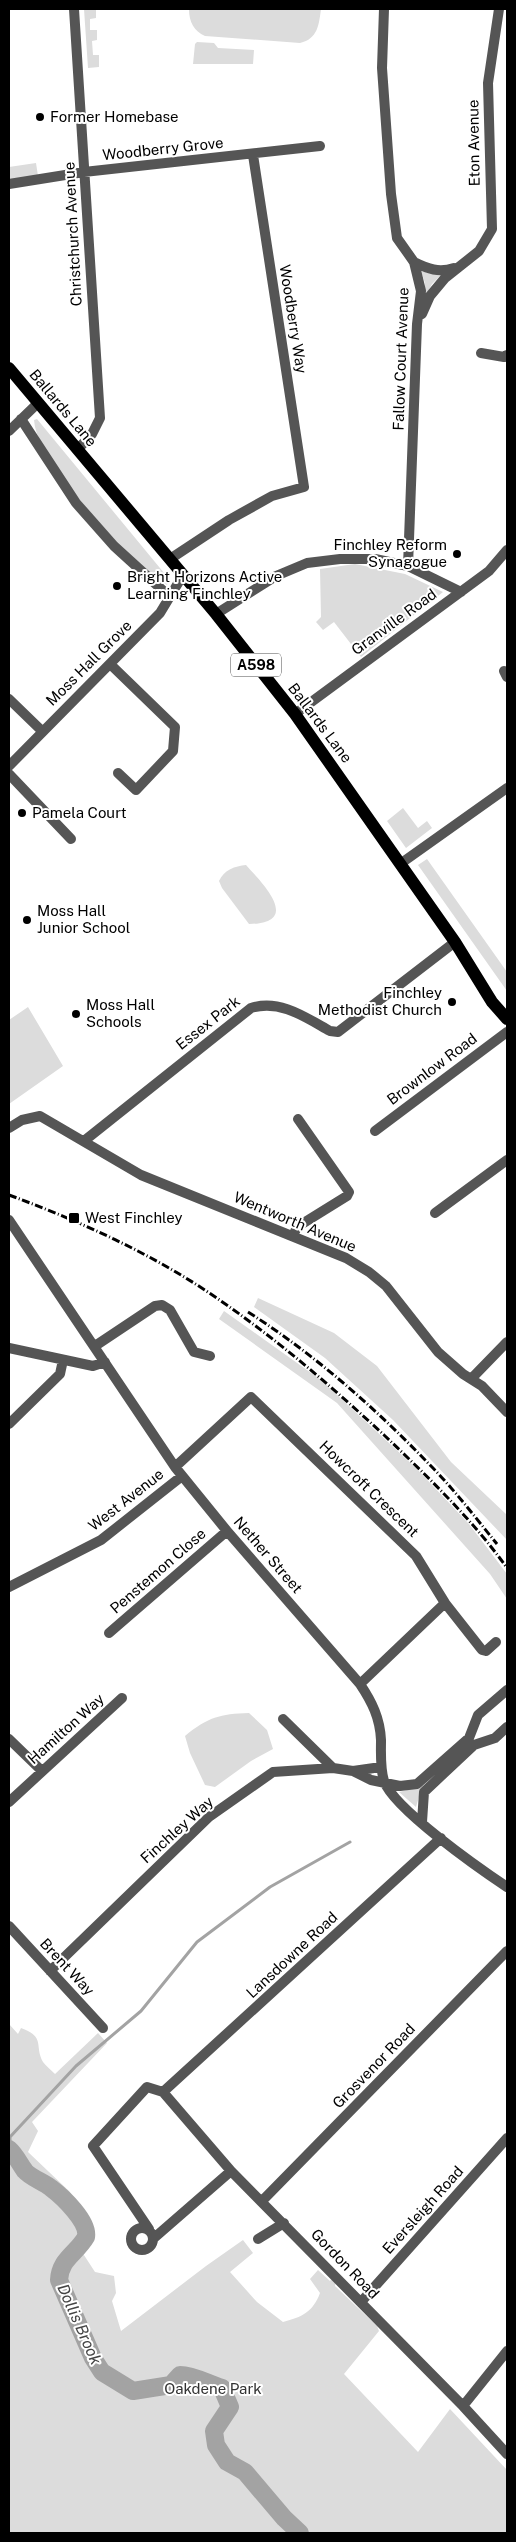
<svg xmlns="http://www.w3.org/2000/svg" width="516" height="2542" font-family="'Public Sans',sans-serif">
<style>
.green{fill:#dcdcdc}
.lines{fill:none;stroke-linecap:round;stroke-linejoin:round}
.stream{stroke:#a3a3a3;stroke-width:3}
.river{stroke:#a3a3a3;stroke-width:18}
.minor{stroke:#555;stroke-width:10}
.major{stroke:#000;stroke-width:12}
.rail{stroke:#000;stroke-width:3;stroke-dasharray:8 2.5 1 2.5;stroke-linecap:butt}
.poi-dot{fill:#000;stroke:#fff;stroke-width:2}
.labels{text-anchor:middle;stroke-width:4;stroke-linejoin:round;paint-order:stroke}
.shield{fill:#fff;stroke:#4c4c4c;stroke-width:1}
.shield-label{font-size:14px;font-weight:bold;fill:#000}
.poi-label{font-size:15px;fill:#000;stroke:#fff;text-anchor:start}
.street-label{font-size:15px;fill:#000;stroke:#fff}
.park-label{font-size:15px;fill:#333;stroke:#fff}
.water-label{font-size:16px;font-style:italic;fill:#444;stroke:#fff}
</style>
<rect width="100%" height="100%" fill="#fff"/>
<!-- green -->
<path class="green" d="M84,9H96V18L90,19V30H97V40L92,41L93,55H99V67L88,68Z
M189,9H321C319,24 318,39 300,43L205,36C194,31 189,22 189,9Z
M197,42L214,43L218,48L254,50L253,64H193L195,44Z
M36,163L38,176L9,180V167Z
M421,271L441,275L432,284L424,299L425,283Z
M37,419L169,579L167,585C120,552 89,515 57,468C48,453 35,438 34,420Z
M355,564L405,574L443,592L361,657L334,622L323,630L316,622L321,617L320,569Z
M403,808L418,828L427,821L432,828L406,848L387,821Z
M427,859L507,972V991L418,865Z
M246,865C262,883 303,923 249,924L222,888L219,881C224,870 235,866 246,865Z
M28,1007L63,1066L9,1104V1020Z
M258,1298L334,1333L377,1366L451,1462L507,1515V1540L393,1420L325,1358L254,1307Z
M224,1311L321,1380L416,1468L469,1524L507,1574V1599L490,1574L337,1403L219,1319Z
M249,1713L267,1730L273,1749L251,1761L215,1787L205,1785L190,1753L185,1736C208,1717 220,1714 249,1713Z
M419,1787L421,1790L416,1807L399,1792Z
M9,2024L18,2034L21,2028C46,2037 34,2046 43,2062C46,2066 51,2070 55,2074L98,2033L107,2043L32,2122L38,2131L28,2152L69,2191L94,2230L82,2252L95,2272L114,2276L116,2293L112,2301L121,2331L206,2266L243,2240L253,2253L230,2272L257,2302L283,2322C302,2317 313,2312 320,2293L310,2279L318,2270L330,2281L333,2277L336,2281L335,2286L377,2326L379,2331L344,2374L418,2452L450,2409L507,2470V2533H9Z"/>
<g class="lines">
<!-- stream -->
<path class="stream" d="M10,2149V2137L76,2066L141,2011L197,1942L270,1887L350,1842"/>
<!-- river -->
<path class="river" d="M9,2149C16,2155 19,2163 25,2171C31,2178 44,2182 51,2188C63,2197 89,2222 86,2237C76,2254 60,2259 59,2280L93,2358L102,2372L133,2391L171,2385L180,2375C194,2375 208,2384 222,2388L230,2407L214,2431L216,2445L227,2462L245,2472L284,2518L300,2533"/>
<!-- minor -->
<path class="minor" d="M74,9L100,418L92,434L78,449
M384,9L382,68L391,194L397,238L414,262L421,291L417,324L408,566
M9,184L84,172L320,146
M414,262C428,269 439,273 454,268
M422,314L430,296L445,278L479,251L492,229L488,83L499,9
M481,353L504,357L507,355
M21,419L76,503L114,546L170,597
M9,431L38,403
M170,559L229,520L272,496L304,487L253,155
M216,614L276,576L307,563L340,559H375L408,566L461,592
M110,664L175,727L173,751L136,790L118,773
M504,671L507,677
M9,699L42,731
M295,714L489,571L507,550
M9,766L160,613L183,575
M9,774L71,839
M400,864L507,788
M9,1128L22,1120L40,1116L141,1175L346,1258L369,1272L386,1286L438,1352L463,1374L482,1386L507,1412
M375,1131L507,1032
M84,1141L251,1008C280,999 305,1017 330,1031L338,1032L455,942
M435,1213L507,1160
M9,1220L175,1467L227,1531L360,1684C372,1702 380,1718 381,1740C381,1754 380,1768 384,1781C394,1809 480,1869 507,1887
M293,1236L297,1227L347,1196L349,1192L298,1119
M95,1346L155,1306L162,1305L170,1310L194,1352L210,1356
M9,1348L93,1366L105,1362
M472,1378L507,1342
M9,1424L60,1374L63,1360
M175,1467L251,1397L416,1556L445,1603L360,1684
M9,1587L101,1540L182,1476
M445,1603L482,1650L486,1651L496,1642
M109,1633L227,1531
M283,1719L333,1768
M9,1739L42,1771
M353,1771L371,1780L400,1786L417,1784L469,1738L478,1715L507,1690
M9,1802L122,1698
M422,1822L424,1792L474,1745L495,1738L507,1727
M9,1926L103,2028
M50,1971L209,1817L273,1772L333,1768L353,1771L381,1767
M163,2092L231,2171L463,2406L507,2454
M163,2092L441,1838
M262,2201L507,1951
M131 2239a11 11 0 1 1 22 0a11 11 0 1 1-22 0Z
M149,2229L93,2146L147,2087L163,2092
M154,2238L231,2171
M258,2239L284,2223
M361,2302L507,2138
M463,2406L507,2351"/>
<!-- major -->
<path class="major" d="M9,368L216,614L295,714L455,942L492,1002L507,1019"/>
<!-- rail -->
<path class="rail" d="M9,1195C82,1222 157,1256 221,1301C279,1341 332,1387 384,1435C426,1475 473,1520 507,1568
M248,1312C314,1354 374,1407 428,1463C453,1488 475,1517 497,1544"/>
</g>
<!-- markers -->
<g class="poi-dot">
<circle cx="40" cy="117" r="5"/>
<circle cx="457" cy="554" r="5"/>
<circle cx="117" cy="586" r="5"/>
<circle cx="22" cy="813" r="5"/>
<circle cx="27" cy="920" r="5"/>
<circle cx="452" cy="1002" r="5"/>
<circle cx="76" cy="1014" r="5"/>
<rect x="68" y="1212" width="12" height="12" rx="2.5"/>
</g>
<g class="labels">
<!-- shield labels -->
<rect class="shield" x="231" y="653.5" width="50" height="23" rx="4"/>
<g class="shield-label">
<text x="256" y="670">A598</text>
</g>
<!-- poi labels -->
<g class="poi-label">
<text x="50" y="122">Former Homebase</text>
<text x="447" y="550" text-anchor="end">Finchley Reform<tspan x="447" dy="17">Synagogue</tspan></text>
<text x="127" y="582">Bright Horizons Active<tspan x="127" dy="17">Learning Finchley</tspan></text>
<text x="32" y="818">Pamela Court</text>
<text x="37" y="916">Moss Hall<tspan x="37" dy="17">Junior School</tspan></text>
<text x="442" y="998" text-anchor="end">Finchley<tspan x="442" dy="17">Methodist Church</tspan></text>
<text x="86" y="1010">Moss Hall<tspan x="86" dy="17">Schools</tspan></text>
<text x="85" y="1223">West Finchley</text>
</g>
<!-- street labels -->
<g class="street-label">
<text transform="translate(474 143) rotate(-91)" y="5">Eton Avenue</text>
<text transform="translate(163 149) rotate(-6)" y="5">Woodberry Grove</text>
<text transform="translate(73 234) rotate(-93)" y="5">Christchurch Avenue</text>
<text transform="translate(293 319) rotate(81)" y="5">Woodberry Way</text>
<text transform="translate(401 359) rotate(-88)" y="5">Fallow Court Avenue</text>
<text transform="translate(63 408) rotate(50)" y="5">Ballards Lane</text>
<text transform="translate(394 622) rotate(-36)" y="5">Granville Road</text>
<text transform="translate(89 663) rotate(-45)" y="5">Moss Hall Grove</text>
<text transform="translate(320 723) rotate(53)" y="5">Ballards Lane</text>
<text transform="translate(208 1023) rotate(-38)" y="5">Essex Park</text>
<text transform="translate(432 1069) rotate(-37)" y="5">Brownlow Road</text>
<text transform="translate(295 1222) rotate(23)" y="5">Wentworth Avenue</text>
<text transform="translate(369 1489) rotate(44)" y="5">Howcroft Crescent</text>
<text transform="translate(126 1500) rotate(-38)" y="5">West Avenue</text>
<text transform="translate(268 1555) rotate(49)" y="5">Nether Street</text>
<text transform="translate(158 1571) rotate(-41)" y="5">Penstemon Close</text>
<text transform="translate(66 1729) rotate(-42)" y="5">Hamilton Way</text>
<text transform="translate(177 1830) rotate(-42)" y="5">Finchley Way</text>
<text transform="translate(292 1955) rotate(-43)" y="5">Lansdowne Road</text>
<text transform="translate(67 1967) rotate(47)" y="5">Brent Way</text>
<text transform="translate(374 2066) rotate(-46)" y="5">Grosvenor Road</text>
<text transform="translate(423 2210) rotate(-48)" y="5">Eversleigh Road</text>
<text transform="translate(345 2264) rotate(46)" y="5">Gordon Road</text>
</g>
<!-- park labels -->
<g class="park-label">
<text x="213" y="2394">Oakdene Park</text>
</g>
<!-- water labels -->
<g class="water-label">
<text transform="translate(80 2324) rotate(66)" y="6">Dollis Brook</text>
</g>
</g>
<!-- border -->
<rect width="516" height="2542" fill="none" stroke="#000000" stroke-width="20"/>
</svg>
